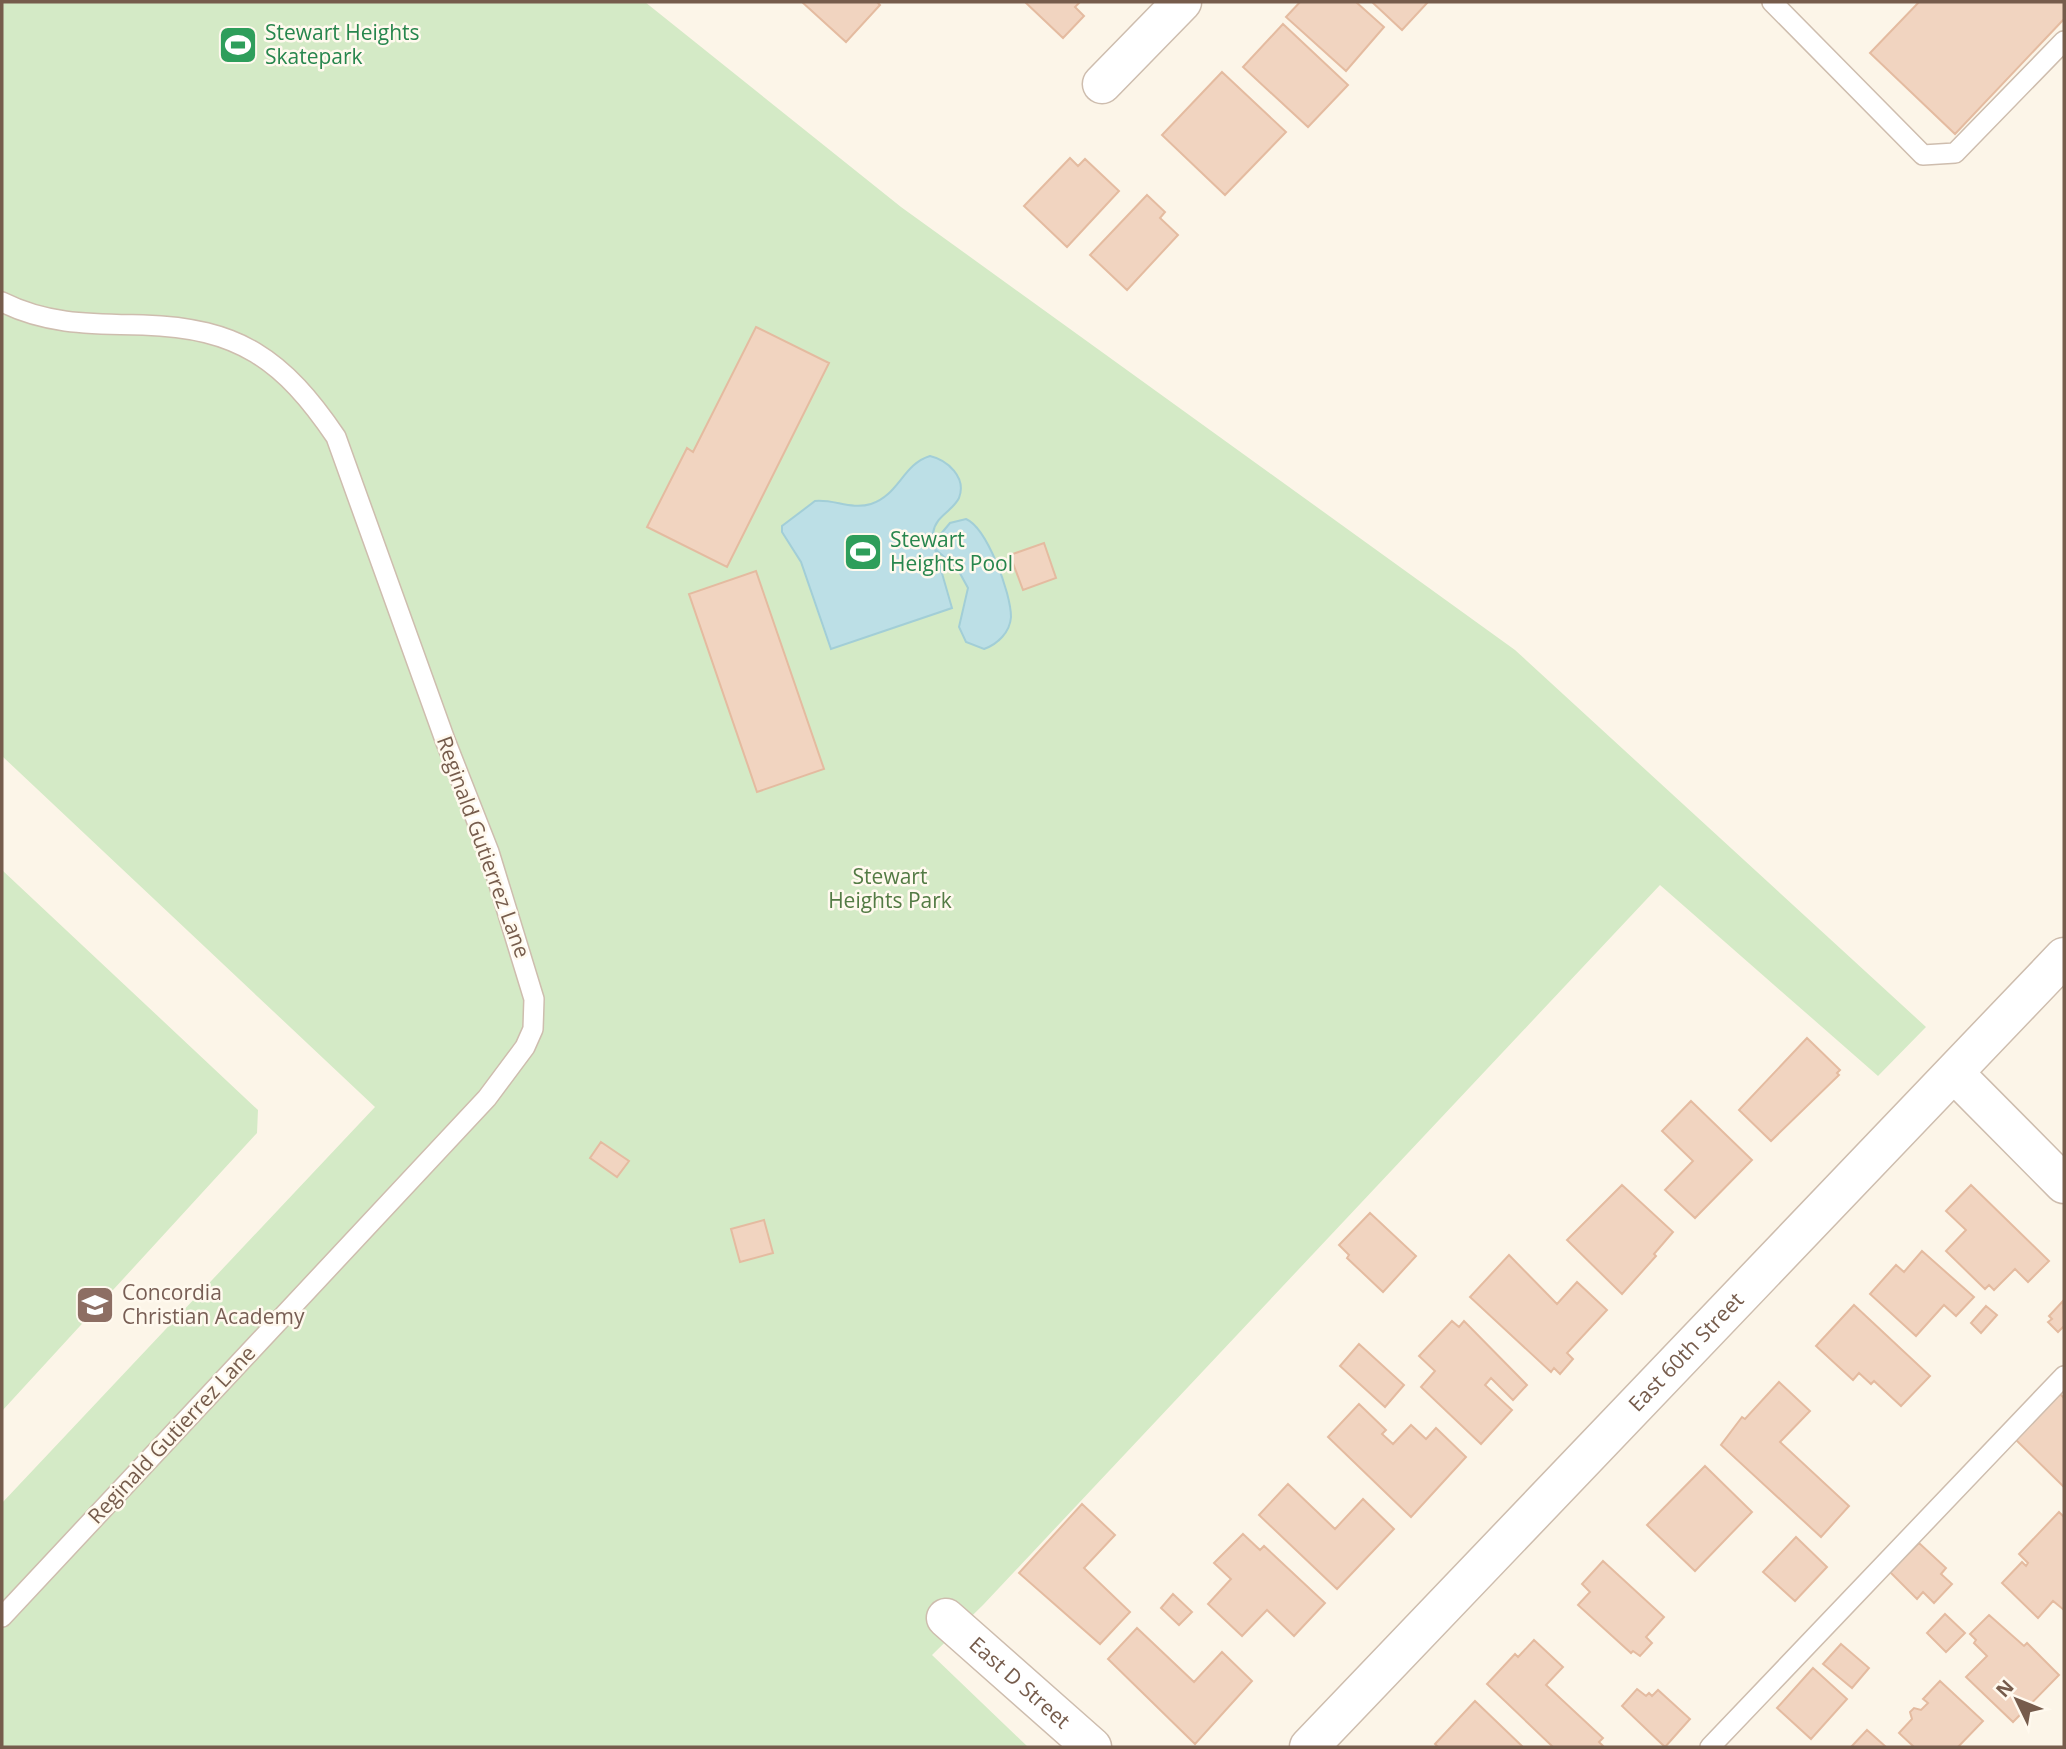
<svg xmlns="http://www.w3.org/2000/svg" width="2066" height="1749" font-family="'Open Sans',sans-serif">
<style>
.green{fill:#d4eac6}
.water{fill:#bcdfe6;stroke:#a2ced7;stroke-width:2}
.building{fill:#f1d4c0;stroke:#e4bba0;stroke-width:2}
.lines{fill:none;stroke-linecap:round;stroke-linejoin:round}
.service-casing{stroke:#cebdae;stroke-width:22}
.minor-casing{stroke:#cebdae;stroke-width:41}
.service{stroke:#fff;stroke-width:19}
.minor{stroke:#fff;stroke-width:38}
.labels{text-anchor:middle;stroke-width:5;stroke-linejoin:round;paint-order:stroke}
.leisure-label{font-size:21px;fill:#27864d;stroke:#fff9ee;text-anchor:start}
.street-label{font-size:21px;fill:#765c4c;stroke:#fff9ee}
.park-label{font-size:21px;fill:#537b44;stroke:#fff9ee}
.education-label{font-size:21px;fill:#785e54;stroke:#fff9ee;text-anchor:start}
</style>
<rect width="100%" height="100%" fill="#fcf5e8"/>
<!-- green -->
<path class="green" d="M2,2H645L901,207L1515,650L1926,1027L1878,1076L1660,885L983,1605L932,1655L1028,1747H2V1503L375,1107L2,756Z
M2,870L258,1110L257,1133L2,1411Z"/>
<!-- water -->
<path class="water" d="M930,456C947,460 967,477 959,498C952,512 936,515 933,533L940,535L950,523L966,519C987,528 1011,593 1011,617C1010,632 998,644 984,649L966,642L959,627L968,588L957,568L935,549L952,608L831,649L801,562L782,532V526L815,501C834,499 851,510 871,504C899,495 903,464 930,456Z"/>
<!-- building -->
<path class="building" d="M802,2H877L880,5L846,42Z
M1025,2H1080L1075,7L1084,16L1063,38Z
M1300,2H1356L1384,27L1346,71L1286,17Z
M1372,2H1428L1402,30Z
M1919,2H2064V19L1955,134L1870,53Z
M1283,24L1348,85L1308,127L1243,67Z
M1222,72L1286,132L1225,195L1162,135Z
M1070,158L1078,166L1085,159L1119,191L1067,247L1024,206Z
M1147,195L1165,212L1160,218L1178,235L1127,290L1090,255Z
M756,327L829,363L727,567L647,527L687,448L693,452Z
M1044,543L1056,578L1023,590L1010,555Z
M756,571L824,769L757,792L689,594Z
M1807,1038L1840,1070L1837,1073L1839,1075L1771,1141L1739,1110Z
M1691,1101L1752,1160L1695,1218L1665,1190L1693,1161L1662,1131Z
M601,1142L629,1161L617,1177L590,1158Z
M1622,1185L1673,1232L1654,1254L1656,1256L1622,1294L1567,1240Z
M1971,1185L2049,1261L2028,1282L2015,1269L1994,1290L1989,1285L1985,1289L1946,1251L1966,1230L1946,1211Z
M1370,1213L1416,1256L1383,1292L1347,1258L1349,1255L1339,1245Z
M764,1220L773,1253L740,1262L731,1229Z
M1922,1251L1974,1297L1956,1316L1944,1305L1916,1336L1870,1294L1896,1265L1904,1272Z
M1509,1255L1557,1304L1577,1282L1607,1310L1567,1353L1573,1359L1560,1374L1554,1368L1551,1372L1470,1297Z
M2063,1301L2064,1326L2058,1332L2048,1322L2052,1319L2049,1316Z
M1854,1305L1930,1376L1901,1406L1874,1381L1871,1384L1859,1373L1853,1380L1816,1346Z
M1986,1306L1997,1315L1981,1333L1971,1323Z
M1452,1321L1459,1327L1464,1321L1527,1385L1513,1400L1491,1378L1485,1385L1512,1410L1481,1444L1421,1387L1435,1371L1419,1356Z
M1359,1344L1404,1385L1385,1407L1340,1366Z
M1779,1382L1810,1411L1780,1442L1849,1506L1821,1537L1721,1445L1742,1417L1745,1419Z
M2058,1392L2064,1398V1487L2014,1438Z
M1359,1404L1386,1430L1382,1434L1393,1444L1411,1425L1426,1439L1436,1428L1466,1457L1411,1517L1328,1437Z
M1705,1466L1752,1512L1695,1571L1647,1525Z
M1288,1484L1335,1529L1363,1499L1394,1529L1337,1589L1259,1515Z
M1082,1504L1115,1535L1084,1568L1130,1612L1100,1644L1019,1573Z
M2059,1512L2064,1517V1610L2053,1601L2038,1618L2002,1583L2022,1562L2026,1566L2028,1563L2019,1554Z
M1243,1534L1260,1550L1264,1546L1325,1603L1294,1636L1267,1610L1242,1636L1208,1604L1231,1579L1214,1563Z
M1796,1537L1827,1567L1795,1601L1763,1572Z
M1919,1543L1946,1568L1941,1574L1952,1584L1934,1603L1923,1592L1917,1599L1890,1572Z
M1603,1561L1664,1617L1646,1637L1652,1643L1640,1656L1633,1651L1631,1653L1578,1605L1590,1592L1582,1584Z
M1173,1594L1192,1612L1179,1625L1161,1608Z
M1945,1614L1965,1633L1946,1652L1927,1633Z
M1989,1615L2024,1646L2027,1643L2059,1675L2013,1722L1966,1677L1987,1656L1974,1643L1976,1640L1970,1634Z
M1137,1628L1194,1682L1222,1652L1252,1681L1195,1744L1108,1659Z
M1534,1640L1563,1667L1546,1685L1603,1738L1599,1742L1604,1747H1553L1487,1684L1515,1654L1518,1657Z
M1841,1644L1869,1668L1852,1688L1823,1664Z
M1813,1668L1847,1699L1811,1739L1777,1708Z
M1940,1681L1983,1721L1958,1747H1914L1899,1733L1912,1719L1910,1712L1914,1708L1921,1710L1928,1703L1923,1699Z
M1637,1689L1646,1696L1649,1693L1652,1696L1658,1690L1690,1719L1665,1747L1622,1706Z
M1475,1701L1523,1747H1438L1435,1744Z
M1867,1730L1886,1747H1851Z"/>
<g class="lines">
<!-- service casing -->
<g class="service-casing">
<path id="service" d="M1772,2L1923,155L1955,153L2064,41
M2,302C48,325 92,324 143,325C239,328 283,359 336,437L445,740L489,852L534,999L533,1029L525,1047L487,1098L2,1617
M1710,1747L2064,1376"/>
</g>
<!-- minor casing -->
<g class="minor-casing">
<g id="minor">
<path d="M1102,84L1182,2"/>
<path d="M1954,1073L2064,1184"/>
<path id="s1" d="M946,1618L1092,1747"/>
<path id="s2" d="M1309,1747L2064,957"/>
</g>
</g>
<!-- service -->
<use href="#service" class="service"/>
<!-- minor -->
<use href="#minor" class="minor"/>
</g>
<!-- icons -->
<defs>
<g id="stadium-square" transform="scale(2.0125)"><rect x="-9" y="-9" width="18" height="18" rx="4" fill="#2e9e5b" stroke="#fff9ee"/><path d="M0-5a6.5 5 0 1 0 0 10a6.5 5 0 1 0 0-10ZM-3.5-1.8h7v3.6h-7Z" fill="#fff"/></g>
<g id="school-square" transform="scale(2.0125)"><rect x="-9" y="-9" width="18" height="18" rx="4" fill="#8d6e63" stroke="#fff9ee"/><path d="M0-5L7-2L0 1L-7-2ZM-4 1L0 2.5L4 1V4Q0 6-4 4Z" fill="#fff"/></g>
</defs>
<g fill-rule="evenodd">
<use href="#stadium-square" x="238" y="45"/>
<use href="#stadium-square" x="863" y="552"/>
<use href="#school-square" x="95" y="1305"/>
</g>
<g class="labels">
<!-- leisure labels -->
<g class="leisure-label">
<text x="265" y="40">Stewart Heights<tspan x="265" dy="24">Skatepark</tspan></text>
<text x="890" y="547">Stewart<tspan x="890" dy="24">Heights Pool</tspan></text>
</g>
<!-- street labels -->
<g class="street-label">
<text transform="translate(483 847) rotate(70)" y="7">Reginald Gutierrez Lane</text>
<text dy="7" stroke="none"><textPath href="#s2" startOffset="546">East 60th Street</textPath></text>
<text transform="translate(172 1435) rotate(-47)" y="7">Reginald Gutierrez Lane</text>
<text dy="7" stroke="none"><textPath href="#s1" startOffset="98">East D Street</textPath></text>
</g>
<!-- park labels -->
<g class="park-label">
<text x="890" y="884">Stewart<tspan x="890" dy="24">Heights Park</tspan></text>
</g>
<!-- education labels -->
<g class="education-label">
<text x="122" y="1300">Concordia<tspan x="122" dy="24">Christian Academy</tspan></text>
</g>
</g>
<!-- border -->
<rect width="2066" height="1749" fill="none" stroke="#765c4c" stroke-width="7"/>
<!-- north arrow -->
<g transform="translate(2017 1700) rotate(313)" stroke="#fff9ee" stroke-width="5" paint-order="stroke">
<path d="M0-5L12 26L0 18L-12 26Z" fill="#765c4c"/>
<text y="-10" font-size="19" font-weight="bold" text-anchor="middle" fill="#765c4c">N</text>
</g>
</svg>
